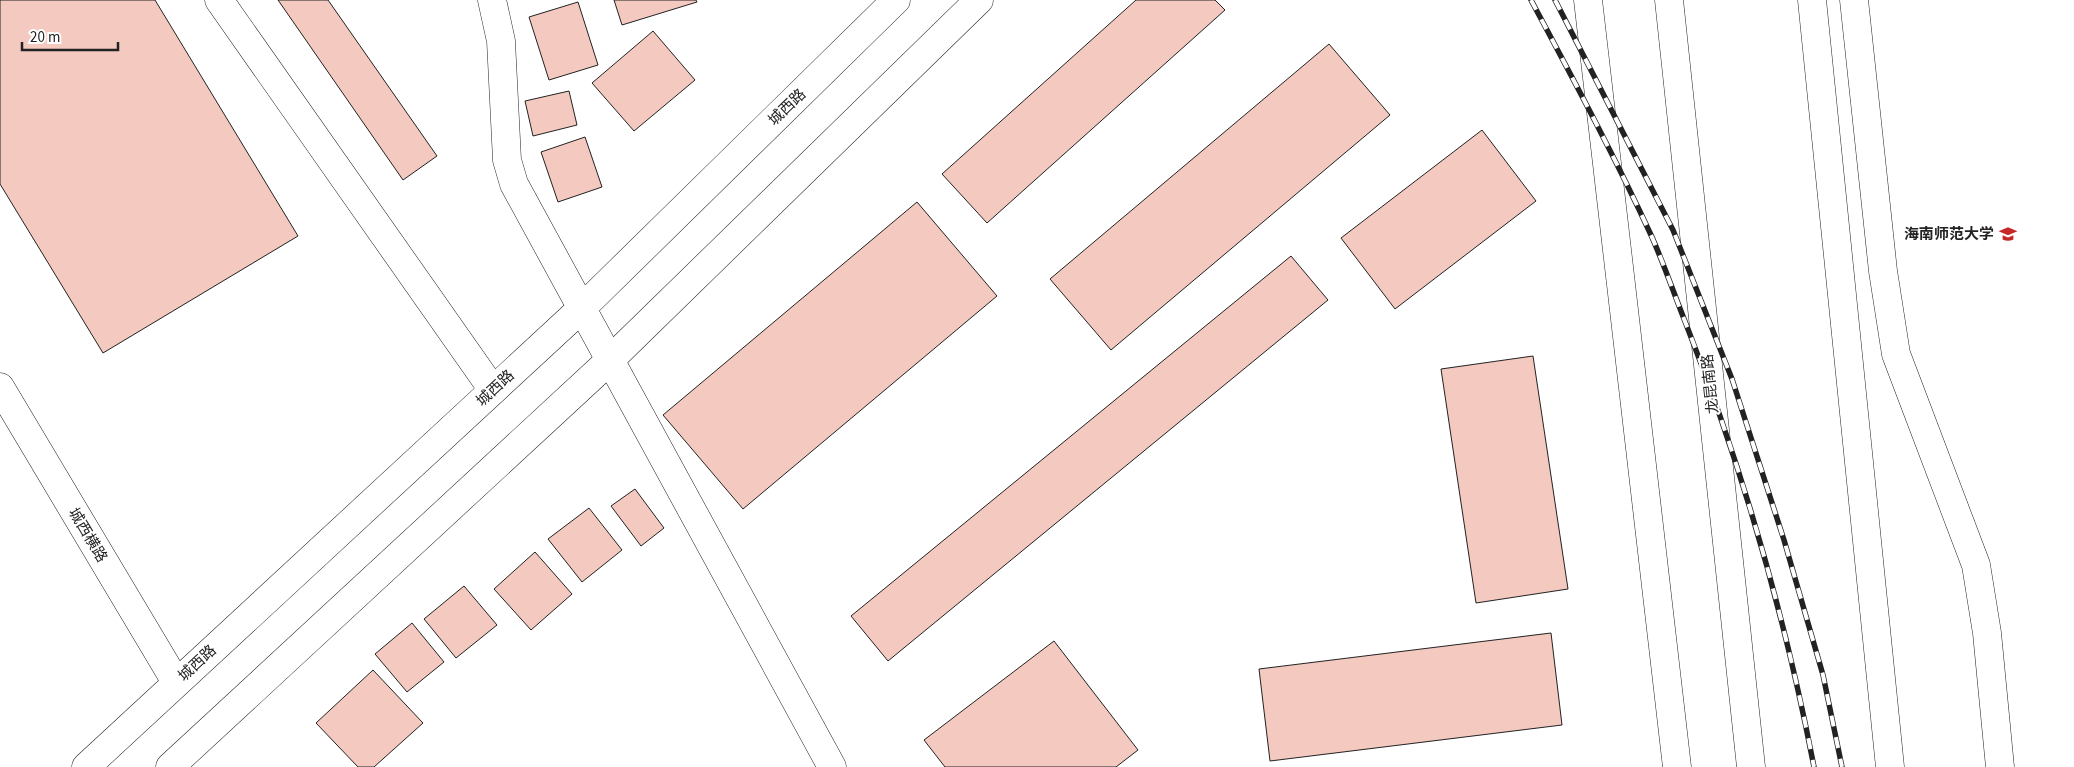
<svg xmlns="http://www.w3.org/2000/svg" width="2074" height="767" font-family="'Source Sans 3','Noto Sans SC',sans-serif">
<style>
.building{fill:#f3c9c0;stroke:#222}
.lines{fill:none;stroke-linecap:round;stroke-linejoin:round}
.minor-casing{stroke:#222;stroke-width:29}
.tertiary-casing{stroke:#222;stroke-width:29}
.secondary-casing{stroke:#222;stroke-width:29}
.trunk-casing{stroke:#222;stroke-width:29}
.minor{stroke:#fff;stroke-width:28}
.tertiary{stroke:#fff;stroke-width:28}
.secondary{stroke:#fff;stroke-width:28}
.trunk{stroke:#fff;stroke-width:28}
.rail-casing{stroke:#222;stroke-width:5.5}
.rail{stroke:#fff;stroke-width:4;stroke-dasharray:11;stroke-linecap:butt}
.labels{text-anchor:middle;stroke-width:4;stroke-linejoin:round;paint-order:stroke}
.street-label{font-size:15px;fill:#222;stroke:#fff}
.poi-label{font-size:15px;font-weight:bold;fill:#222;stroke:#fff;text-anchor:end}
</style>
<rect width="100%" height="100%" fill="#fff"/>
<!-- building -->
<path class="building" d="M0,0H155L298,236L103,353L0,184Z
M278,0H328L437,156L403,180Z
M614,0H696L697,2L622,25Z
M1136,0H1215L1225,10L987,223L942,174Z
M578,2L598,65L549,80L529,17Z
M653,31L695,80L634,131L592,83Z
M1329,44L1390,115L1111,350L1050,279Z
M569,91L577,125L533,136L525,101Z
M1482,130L1536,201L1395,309L1341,238Z
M585,137L602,187L558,202L541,152Z
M917,202L997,296L743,509L663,415Z
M1291,256L1328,300L888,661L851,616Z
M1533,356L1568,589L1476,603L1441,369Z
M635,489L664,528L641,546L611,506Z
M589,508L622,550L582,582L548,539Z
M535,552L572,594L531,630L494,589Z
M464,586L497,625L456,658L424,619Z
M412,623L444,662L407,692L375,654Z
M1551,633L1562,725L1270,761L1259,669Z
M1054,641L1138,750L1116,767H945L924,740Z
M373,670L423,723L374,767H358L316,723Z"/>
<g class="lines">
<!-- minor casing -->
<g class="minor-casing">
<path id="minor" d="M219,0L493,390
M492,0L501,41L507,160L514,184L832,767"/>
</g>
<!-- tertiary casing -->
<g class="tertiary-casing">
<path id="tertiary" d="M0,387L176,682"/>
</g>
<!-- secondary casing -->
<g class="secondary-casing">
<path id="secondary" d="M1588,0L1677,767
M1854,0L1883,271L1896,354L1976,565L1987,633L2000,767
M86,767L581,309L896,0
M170,767L609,361L979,0"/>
</g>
<!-- trunk casing -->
<g class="trunk-casing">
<path id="trunk" d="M1669,0L1751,767
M1812,0L1890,767"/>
</g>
<!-- minor -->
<use href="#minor" class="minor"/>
<!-- tertiary -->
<use href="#tertiary" class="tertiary"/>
<!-- secondary -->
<use href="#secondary" class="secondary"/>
<!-- trunk -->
<use href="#trunk" class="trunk"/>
<!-- rail casing -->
<g class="rail-casing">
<path id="rail" d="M1531,0C1572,77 1614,155 1651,235C1664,264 1674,294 1686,324C1742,467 1785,616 1814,767
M1555,0L1673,230L1732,379L1784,540L1823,675L1842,767"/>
</g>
<!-- rail -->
<use href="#rail" class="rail"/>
</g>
<!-- icons -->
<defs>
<g id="university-bare" transform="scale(1.35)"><path d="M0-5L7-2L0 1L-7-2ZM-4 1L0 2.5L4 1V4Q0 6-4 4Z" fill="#c62828" stroke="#fff" stroke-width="2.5" paint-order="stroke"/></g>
</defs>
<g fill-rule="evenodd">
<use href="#university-bare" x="2008" y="234"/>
</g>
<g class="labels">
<!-- street labels -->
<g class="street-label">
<text transform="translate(787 107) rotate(-44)" y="5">城西路</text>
<text transform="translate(1710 384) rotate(-96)" y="5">龙昆南路</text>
<text transform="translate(495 388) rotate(-43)" y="5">城西路</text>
<text transform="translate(88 535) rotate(59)" y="5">城西横路</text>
<text transform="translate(197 663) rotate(-43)" y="5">城西路</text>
</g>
<!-- poi labels -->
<g class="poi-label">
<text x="1994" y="239">海南师范大学</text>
</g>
</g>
<!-- scale -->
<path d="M22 42v8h96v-8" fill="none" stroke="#222222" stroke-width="2.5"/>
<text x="30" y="42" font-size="15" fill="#222222" stroke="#ffffff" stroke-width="4" paint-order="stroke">20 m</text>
</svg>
